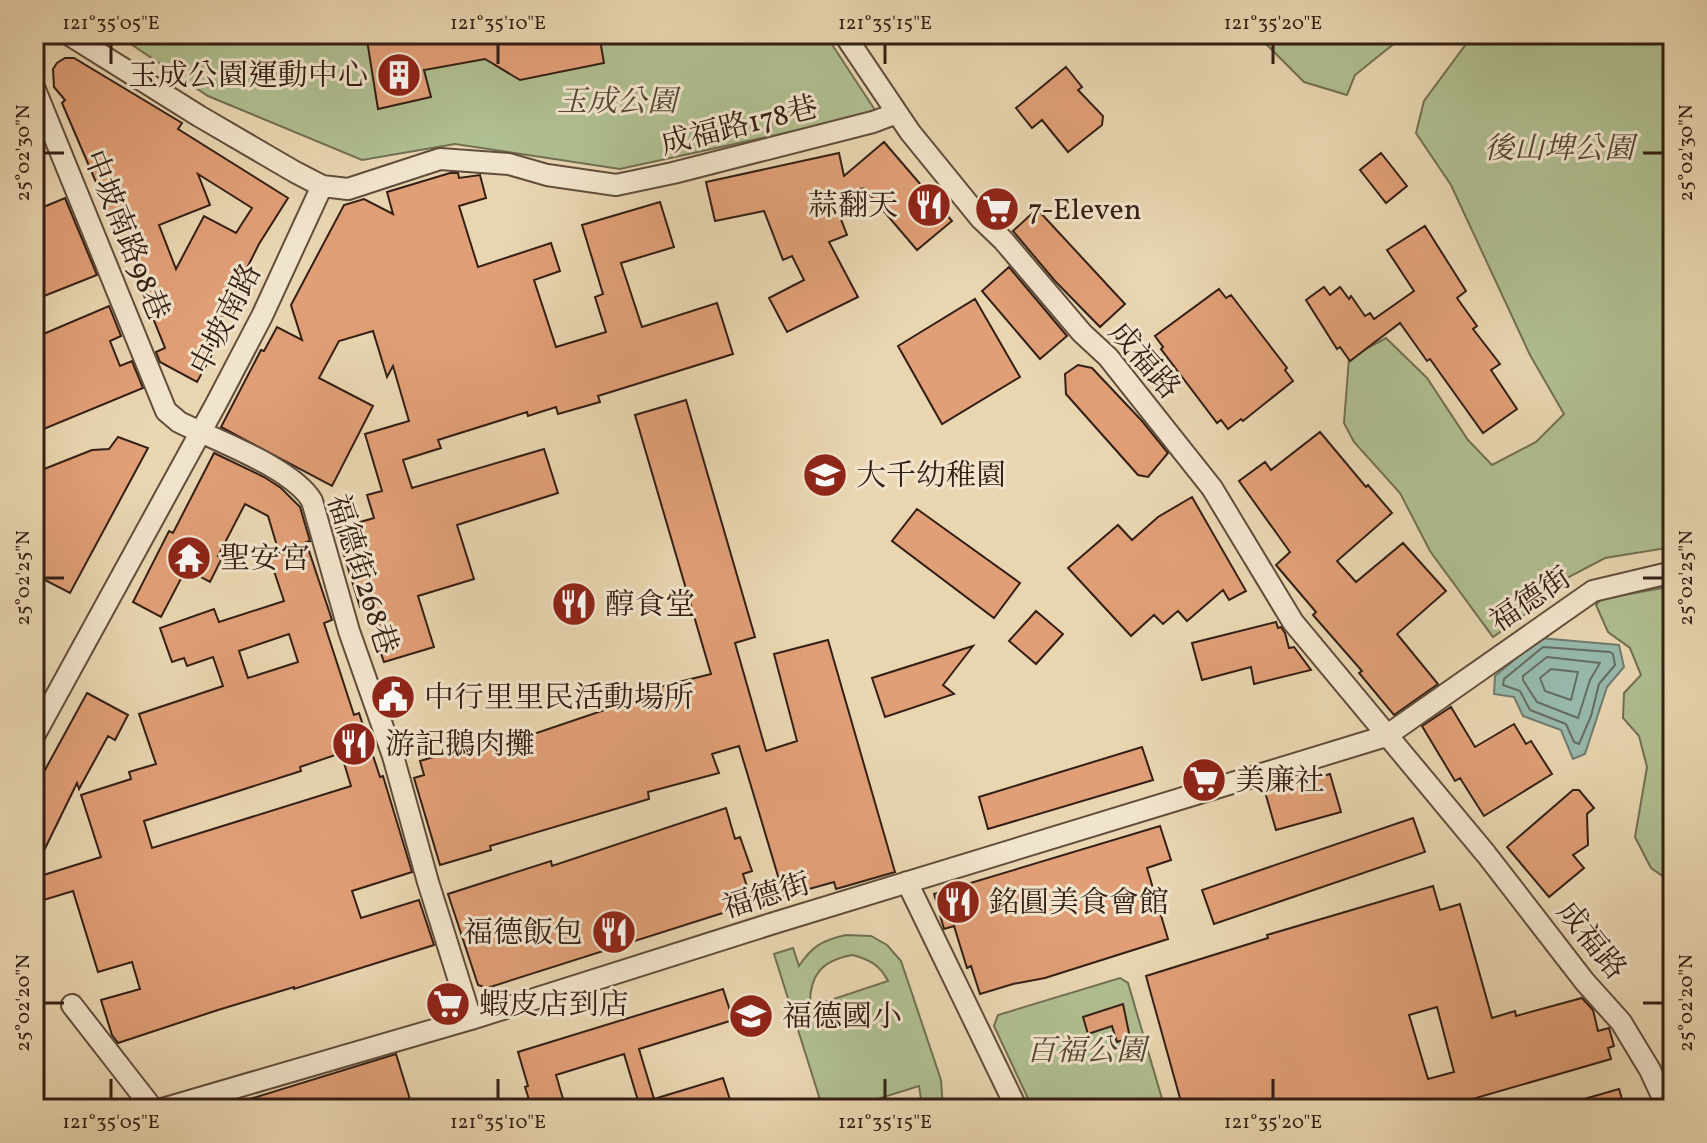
<svg xmlns="http://www.w3.org/2000/svg" width="1707" height="1143" font-family="Vollkorn,'Noto Serif TC',serif">
<style>
.green{fill:#b0bf91;stroke:#726f53;stroke-width:2;fill-rule:evenodd}
.water{fill:#97b9ac;stroke:#6f7b70;stroke-width:2}
.lines{fill:none;stroke-linecap:round;stroke-linejoin:round}
.shore{stroke:#666c60;stroke-width:2}
.building{fill:#e19f77;stroke:#341f15;stroke-width:2;fill-rule:evenodd}
.minor-casing{stroke:#614d3c;stroke-width:24}
.minor{stroke:#f1e4cc;stroke-width:20}
.ticks{fill:none;stroke:#341f15;stroke-width:3}
.labels{text-anchor:middle;stroke-width:6;stroke-linejoin:round;paint-order:stroke}
.poi-label{font-size:30px;fill:#341f15;stroke:#f1e4cc;text-anchor:start}
.park-label{font-size:30px;font-style:italic;fill:#534734;stroke:#f1e4cc}
.street-label{font-size:30px;fill:#341f15;stroke:#f1e4cc}
.neatline{fill:none;stroke:#341f15;stroke-width:3}
.ticks-label{font-size:20px;text-anchor:middle;fill:#341f15}
</style>
<rect width="100%" height="100%" fill="#e9d6b1"/>
<filter id="stains"><feTurbulence type="fractalNoise" baseFrequency=".0025" numOctaves="4"/><feColorMatrix values="0 0 0 0 .2 0 0 0 0 .09 0 0 0 0 .02 0 0 0 .5 -.17"/></filter>
<radialGradient id="worn" r=".72"><stop offset=".6" stop-color="#630" stop-opacity="0"/><stop offset="1" stop-color="#630" stop-opacity=".3"/></radialGradient>
<!-- green -->
<path class="green" d="M116,34H825L877,113L620,169L455,144L362,160L208,96Z
M1256,34H1406L1355,75L1347,95L1304,82Z
M1423,34H1673V547L1605,558L1563,580L1552,595L1493,637L1430,551L1400,493L1354,442L1344,423L1349,358L1386,338L1427,378L1468,440L1492,465L1536,442L1564,414L1530,355L1451,185L1416,133L1424,101L1469,40Z
M1673,586V883L1651,868L1635,837L1647,767L1639,736L1623,718L1624,693L1641,675L1630,648L1608,632L1596,605L1601,599Z
M846,935L871,936L887,945L901,961L941,1080L943,1109H919L922,1105L919,1086L845,1109H823L774,954L793,948L799,966C812,946 823,940 846,935ZM853,955C870,960 880,965 888,981L810,1007C809,975 822,960 853,955Z
M1120,978L1128,983L1165,1109H1033L994,1026L998,1015Z"/>
<!-- water -->
<path class="water" d="M1540,638L1619,645L1624,667L1607,687L1585,754L1573,759L1561,730L1523,716L1514,697L1494,694L1495,676Z"/>
<g class="lines">
<!-- shore -->
<path class="shore" d="M1543,647L1610,652L1613,654L1615,665L1599,684L1591,716L1579,744L1574,742L1566,724L1530,710L1520,691L1503,685L1504,679Z
M1547,657L1600,663L1590,680L1578,718L1537,702L1523,680V676Z
M1551,669L1578,672L1571,700L1545,691L1540,678Z"/>
</g>
<!-- building -->
<path class="building" d="M366,34H599L604,63L520,80L485,59L424,70L431,97L378,109Z
M65,58H74L182,123L178,129L288,198L259,244L209,344L216,347L197,382L160,362L156,352L165,348L143,293L148,291L130,248L125,250L62,103L65,100L54,87L53,69L57,63ZM198,174L252,208L236,233L204,216L176,269L159,225L210,205Z
M1066,67L1082,87L1078,90L1103,116L1102,125L1068,152L1042,120L1032,128L1016,108Z
M884,142L952,221L917,250L864,188L832,196L847,235L829,242L858,297L787,332L769,298L804,280L792,256L783,260L764,211L715,221L706,182L839,153L844,176Z
M1381,153L1407,186L1386,203L1360,170Z
M450,173H458L459,178L480,175L486,198L459,206L478,267L551,243L560,271L534,280L556,347L606,332L595,297L603,294L582,225L660,202L674,247L621,263L642,327L717,303L733,354L598,396L600,402L558,414L556,407L528,416L527,412L438,440L441,448L403,460L412,488L544,449L558,493L457,525L474,579L418,596L434,647L384,662L376,639L380,629L373,603L360,607L336,529L374,518L367,495L382,491L365,434L409,421L393,366L387,377L373,331L339,341L319,378L373,406L332,486L221,427L261,350L264,351L277,327L302,340L291,305L344,205L364,199L393,214L387,192Z
M65,198L97,275L34,300V211Z
M1037,209L1125,304L1100,327L1055,281L1013,231Z
M1425,226L1466,291L1457,298L1477,326L1473,329L1500,364L1491,370L1517,409L1483,433L1430,359L1427,361L1400,323L1350,361L1340,347L1337,349L1306,300L1324,287L1330,295L1340,287L1349,299L1351,296L1365,316L1370,313L1374,319L1414,291L1387,250Z
M1009,267L1067,336L1040,359L982,291Z
M1219,289L1226,298L1231,295L1287,368L1285,370L1293,381L1243,421L1241,419L1228,429L1221,420L1217,423L1161,349L1163,347L1155,336Z
M975,299L1020,377L942,424L898,346Z
M109,306L121,336L110,341L120,366L132,361L143,388L34,433V338Z
M1078,365L1092,368L1142,421L1168,453L1148,477L1138,475L1066,394L1065,374Z
M686,400L755,637L735,643L766,751L797,741L774,654L828,640L895,872L836,889L834,882L784,896L739,746L712,754L719,773L648,792L649,799L490,846L491,850L440,865L414,778L424,775L420,761L451,752L452,756L461,755L513,741L628,702L629,705L657,696L655,688L711,674L635,415Z
M1320,432L1366,487L1368,485L1392,513L1337,561L1356,582L1403,543L1446,591L1397,634L1438,684L1394,715L1359,673L1362,671L1313,615L1316,612L1276,565L1290,552L1239,481L1265,462L1271,470Z
M118,437L148,448L70,593L41,578L34,563V473L92,450L109,449Z
M214,453L264,477L281,488L300,507L310,541L306,542L332,620L324,623L354,715L359,713L380,777L383,776L412,872L352,891L361,918L419,900L434,945L294,989V987L218,1010L118,1043L112,1035L101,1000L140,989L132,962L98,972L73,891L34,903V878L101,857L81,795L131,779L129,772L156,764L139,714L223,686L213,657L187,666L184,658L172,662L160,628L214,609L219,622L284,601L270,559L280,556L268,516L245,504L218,556L222,558L210,582L186,569L161,617L133,602L169,531L173,533ZM289,634L298,662L248,678L239,651ZM341,753L351,786L152,848L144,821L301,771L300,767Z
M1192,497L1246,591L1229,600L1223,590L1187,621L1178,611L1163,624L1154,615L1131,636L1068,568L1118,525L1132,540L1158,517Z
M917,509L1020,583L994,618L892,541Z
M1036,611L1063,634L1036,664L1009,641Z
M1276,622L1278,628L1281,627L1285,633L1289,648L1294,647L1311,670L1254,684L1251,667L1202,680L1192,643Z
M973,646L943,685L954,694L885,717L872,678Z
M87,693L128,715L115,740L108,736L79,789L77,783L34,871V790Z
M1451,707L1475,747L1514,724L1526,744L1531,741L1552,774L1484,816L1460,778L1455,781L1422,726Z
M1142,747L1153,780L988,829L979,797Z
M1330,774L1341,812L1276,830L1265,792Z
M1573,790H1579L1594,808L1587,814L1588,845L1573,855L1584,868L1549,897L1507,847Z
M726,808L735,839L740,837L752,871L743,874L753,906L730,913L729,911L487,988L478,985L448,894L551,861L552,866Z
M1413,818L1425,852L1214,924L1202,890Z
M1160,826L1171,860L1147,868L1168,939L1045,978L1013,984L980,994L971,966L967,968L954,926L944,929L934,894Z
M1433,886L1440,910L1460,904L1492,1018L1515,1011L1516,1016L1582,998L1593,1010L1598,1031L1609,1028L1614,1046L1608,1048L1611,1059L1438,1109H1243L1241,1103L1220,1109H1183L1146,976L1268,938L1267,935ZM1437,1007L1454,1072L1428,1079L1409,1015Z
M723,989L733,1020L639,1049L654,1099L723,1078L733,1109H634V1105L639,1104L624,1054L556,1075L566,1109H532L525,1087L528,1086L518,1052Z
M1123,1004L1130,1038L1117,1042L1112,1026L1088,1034L1083,1017Z
M396,1054L413,1109H227V1106Z
M1619,1089L1625,1109H1564L1563,1105Z"/>
<g class="lines">
<!-- minor casing -->
<g class="minor-casing">
<path id="minor" d="M68,34L199,116L295,172L322,186L348,189L440,159L509,164L547,175L616,185L673,173L873,122L897,113
M844,34L910,132L980,218L1003,240L1082,333L1108,357L1212,488L1293,622L1486,854L1585,982L1621,1022L1650,1070L1668,1109
M34,87L166,411L179,422C215,440 293,468 312,501L349,631L393,756L428,882L471,1019
M34,736L216,404L262,316L322,186
M907,882L1017,1109
M72,1005L153,1109
M162,1109L471,1019L774,923L1386,736L1593,591L1673,572"/>
</g>
<!-- minor -->
<use href="#minor" class="minor"/>
</g>
<!-- ticks -->
<path class="ticks" d="M111,44V64M498,44V64M885,44V64M1273,44V64M44,153H64M1643,153H1663M44,578H64M1643,578H1663M44,1003H64M1643,1003H1663M111,1079V1099M498,1079V1099M885,1079V1099M1273,1079V1099"/>
<!-- icons -->
<defs>
<g id="building-disc" transform="scale(2.3)"><circle r="9.5" fill="#8f2418" stroke="#f1e4cc"/><path d="M-4-6H4V6H1V3H-1V6H-4ZM-2.5-4.3h1.7v1.8h-1.7ZM.8-4.3h1.7v1.8H.8ZM-2.5-1h1.7V.8h-1.7ZM.8-1h1.7V.8H.8Z" fill="#fff"/></g>
<g id="restaurant-disc" transform="scale(2.3)"><circle r="9.5" fill="#8f2418" stroke="#f1e4cc"/><path d="M-5-6h1v4h1v-4h1v4h1v-4h1v5L-1.5 .5V6h-2V.5L-5-1ZM5-6V6H3V1.5H1.5Q1.5-4 5-6Z" fill="#fff"/></g>
<g id="supermarket-disc" transform="scale(2.3)"><circle r="9.5" fill="#8f2418" stroke="#f1e4cc"/><path d="M-6-5.5h2.5l.6 2H6L4.5 2H-2.5L-4.4-4H-6ZM-1.5 3.2a1.3 1.3 0 1 0 .1 0ZM3 3.2a1.3 1.3 0 1 0 .1 0Z" fill="#fff"/></g>
<g id="school-disc" transform="scale(2.3)"><circle r="9.5" fill="#8f2418" stroke="#f1e4cc"/><path d="M0-5L7-2L0 1L-7-2ZM-4 1L0 2.5L4 1V4Q0 6-4 4Z" fill="#fff"/></g>
<g id="temple-disc" transform="scale(2.3)"><circle r="9.5" fill="#8f2418" stroke="#f1e4cc"/><path d="M0-6L5-2H3V0L6.5 2.5H4V6H1.5V3h-3V6H-4V2.5H-6.5L-3 0V-2H-5Z" fill="#fff"/></g>
<g id="civic-disc" transform="scale(2.3)"><circle r="9.5" fill="#8f2418" stroke="#f1e4cc"/><path d="M-.6-6.5H3V-4.5H.6V-3L4-1V1h2V6H-6V1h2V-1L-.6-3ZM-1.2 2.5V6h2.4V2.5Z" fill="#fff"/></g>
</defs>
<g fill-rule="evenodd">
<use href="#building-disc" x="399" y="75"/>
<use href="#restaurant-disc" x="929" y="205"/>
<use href="#supermarket-disc" x="997" y="209"/>
<use href="#school-disc" x="825" y="475"/>
<use href="#temple-disc" x="189" y="558"/>
<use href="#restaurant-disc" x="574" y="604"/>
<use href="#civic-disc" x="393" y="697"/>
<use href="#restaurant-disc" x="354" y="744"/>
<use href="#supermarket-disc" x="1204" y="780"/>
<use href="#restaurant-disc" x="958" y="902"/>
<use href="#restaurant-disc" x="614" y="932"/>
<use href="#supermarket-disc" x="448" y="1004"/>
<use href="#school-disc" x="751" y="1016"/>
</g>
<g class="labels">
<!-- poi labels -->
<g class="poi-label">
<text x="368" y="85" text-anchor="end">玉成公園運動中心</text>
<text x="898" y="215" text-anchor="end">蒜翻天</text>
<text x="1028" y="219">7-Eleven</text>
<text x="856" y="485">大千幼稚園</text>
<text x="220" y="568">聖安宮</text>
<text x="605" y="614">醇食堂</text>
<text x="424" y="707">中行里里民活動場所</text>
<text x="385" y="754">游記鵝肉攤</text>
<text x="1235" y="790">美廉社</text>
<text x="989" y="912">銘圓美食會館</text>
<text x="583" y="942" text-anchor="end">福德飯包</text>
<text x="479" y="1014">蝦皮店到店</text>
<text x="782" y="1026">福德國小</text>
</g>
<!-- park labels -->
<g class="park-label">
<text x="617" y="111">玉成公園</text>
<text x="1559" y="158">後山埤公園</text>
<text x="1086" y="1060">百福公園</text>
</g>
<!-- street labels -->
<g class="street-label">
<text transform="translate(739 125) rotate(-14)" y="10">成福路178巷</text>
<text transform="translate(127 235) rotate(68)" y="10">中坡南路98巷</text>
<text transform="translate(225 319) rotate(-63)" y="10">中坡南路</text>
<text transform="translate(1145 360) rotate(49)" y="10">成福路</text>
<text transform="translate(363 574) rotate(72)" y="10">福德街268巷</text>
<text transform="translate(1530 599) rotate(-34)" y="10">福德街</text>
<text transform="translate(766 895) rotate(-17)" y="10">福德街</text>
<text transform="translate(1592 940) rotate(51)" y="10">成福路</text>
</g>
</g>
<!-- margin -->
<rect width="1707" height="1143" fill="none" stroke="#e9d6b1" stroke-width="88"/>
<rect x="44" y="44" width="1619" height="1055" class="neatline"/>
<g class="ticks-label">
<text x="111" y="29">121°35'05"E</text>
<text x="498" y="29">121°35'10"E</text>
<text x="885" y="29">121°35'15"E</text>
<text x="1273" y="29">121°35'20"E</text>
<text transform="translate(22 153) rotate(-90)" y="7">25°02'30"N</text>
<text transform="translate(1685 153) rotate(-90)" y="7">25°02'30"N</text>
<text transform="translate(22 578) rotate(-90)" y="7">25°02'25"N</text>
<text transform="translate(1685 578) rotate(-90)" y="7">25°02'25"N</text>
<text transform="translate(22 1003) rotate(-90)" y="7">25°02'20"N</text>
<text transform="translate(1685 1003) rotate(-90)" y="7">25°02'20"N</text>
<text x="111" y="1128">121°35'05"E</text>
<text x="498" y="1128">121°35'10"E</text>
<text x="885" y="1128">121°35'15"E</text>
<text x="1273" y="1128">121°35'20"E</text>
</g>
<rect width="100%" height="100%" filter="url(#stains)"/>
<rect width="100%" height="100%" fill="url(#worn)"/>
</svg>
